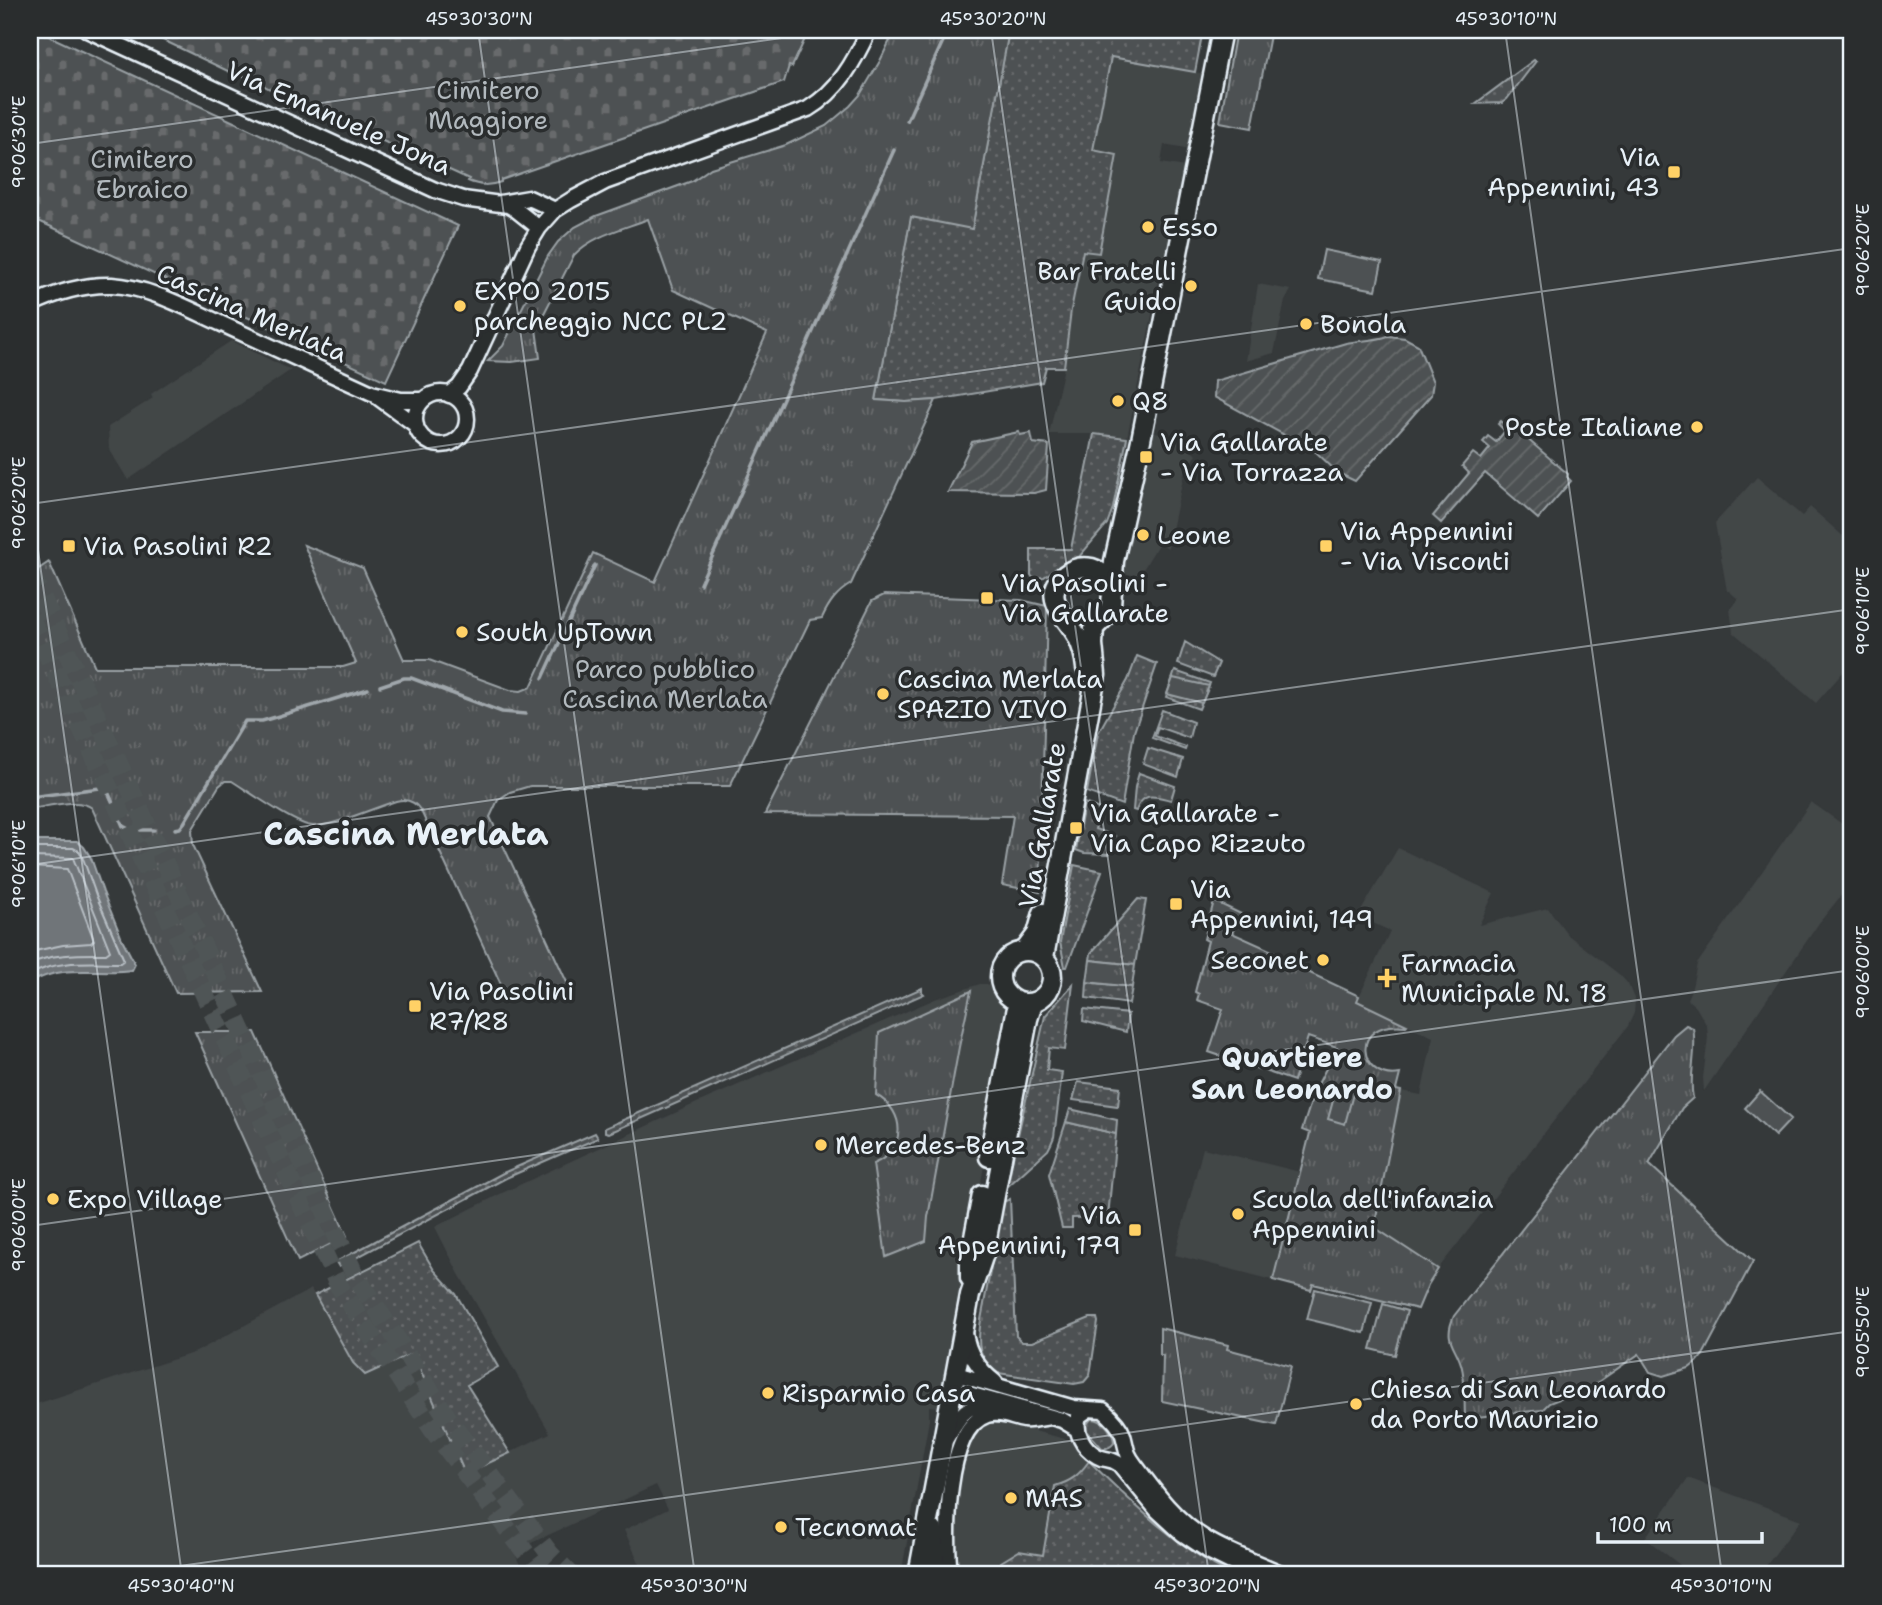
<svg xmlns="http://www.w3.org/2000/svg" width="1882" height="1605" font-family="'Shantell Sans',sans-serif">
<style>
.built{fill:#424647}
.grass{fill:url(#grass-dots);stroke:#9aa1a5;stroke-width:2}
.cemetery{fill:url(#cemetery-stones);stroke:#9aa1a5;stroke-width:2}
.park{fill:url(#park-tufts);stroke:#9aa1a5;stroke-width:2}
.garden{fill:url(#garden-furrows);stroke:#9aa1a5;stroke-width:2}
.pitch{fill:#4d5152;stroke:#9aa1a5;stroke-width:2}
.water{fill:#707579;stroke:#a0a7ac;stroke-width:2}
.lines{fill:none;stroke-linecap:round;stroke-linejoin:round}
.shore{stroke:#b8bfc5;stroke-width:2}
.stream{stroke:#a0a7ac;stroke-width:3.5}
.highway-tunnel{stroke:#505556;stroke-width:19;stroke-dasharray:19 10;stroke-linecap:butt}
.minor-casing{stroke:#e8f1f8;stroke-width:19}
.major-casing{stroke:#e8f1f8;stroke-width:23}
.minor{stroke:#2a2d2e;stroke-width:14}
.major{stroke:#2a2d2e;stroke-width:18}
.ticks{fill:none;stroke:#e8f1f8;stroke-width:2;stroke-opacity:0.45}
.poi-dot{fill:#ffd166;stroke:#2a2d2e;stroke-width:2.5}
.labels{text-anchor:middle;stroke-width:7;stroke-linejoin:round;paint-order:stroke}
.park-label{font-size:26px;fill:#b2b9be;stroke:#2a2d2e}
.street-label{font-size:26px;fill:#e8f1f8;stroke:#2a2d2e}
.poi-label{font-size:26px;fill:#e8f1f8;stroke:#2a2d2e;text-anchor:start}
.neighbourhood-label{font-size:28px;font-weight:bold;fill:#e8f1f8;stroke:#2a2d2e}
.district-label{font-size:33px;font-weight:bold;fill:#e8f1f8;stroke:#2a2d2e}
.neatline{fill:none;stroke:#e8f1f8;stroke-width:2.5}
.ticks-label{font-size:18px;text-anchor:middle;fill:#e8f1f8}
</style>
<defs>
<pattern id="grass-dots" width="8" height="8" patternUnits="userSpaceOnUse" patternTransform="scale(1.75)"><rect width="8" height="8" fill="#4d5152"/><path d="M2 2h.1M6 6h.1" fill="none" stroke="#676a6c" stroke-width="1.8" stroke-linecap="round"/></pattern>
<pattern id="cemetery-stones" width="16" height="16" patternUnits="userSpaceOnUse" patternTransform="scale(1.75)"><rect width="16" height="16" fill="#4d5152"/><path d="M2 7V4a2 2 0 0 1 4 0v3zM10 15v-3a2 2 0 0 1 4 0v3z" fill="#676a6c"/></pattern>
<pattern id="park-tufts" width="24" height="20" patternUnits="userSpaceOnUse" patternTransform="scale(1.75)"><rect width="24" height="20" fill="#4d5152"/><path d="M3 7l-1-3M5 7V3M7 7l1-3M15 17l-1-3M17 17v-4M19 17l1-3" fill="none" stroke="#676a6c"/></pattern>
<pattern id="garden-furrows" width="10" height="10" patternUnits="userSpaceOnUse" patternTransform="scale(1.75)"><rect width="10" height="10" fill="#4d5152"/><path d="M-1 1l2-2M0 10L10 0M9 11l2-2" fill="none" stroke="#676a6c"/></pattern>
</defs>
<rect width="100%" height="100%" fill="#35393a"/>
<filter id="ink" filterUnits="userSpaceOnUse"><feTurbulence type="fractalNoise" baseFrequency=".0143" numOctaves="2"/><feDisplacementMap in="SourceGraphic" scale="14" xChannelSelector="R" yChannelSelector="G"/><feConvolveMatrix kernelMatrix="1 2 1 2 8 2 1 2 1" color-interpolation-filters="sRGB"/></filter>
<g filter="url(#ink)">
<!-- built -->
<path class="built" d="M1111,57L1211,75L1195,151L1164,145L1161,163L1192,168L1173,268L1162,266L1127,438L1094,434H1049L1064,367L1071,310L1083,250L1099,253L1117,156L1093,150Z
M1258,284L1291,290L1285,301L1274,353L1246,361Z
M231,341L291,370L128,480L109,449L108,427L153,398L151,394Z
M1144,430L1171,435L1191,447V451L1197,455L1192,462L1187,460L1168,548L1159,543L1139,576L1116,572Z
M1757,477L1802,516L1810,507L1852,544V662L1816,703L1733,632L1730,609L1738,599L1729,591H1727L1715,523Z
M1811,802L1852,831V882L1819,923L1704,1091L1703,1078L1708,1037L1707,1026L1696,1007L1687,999L1692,987L1697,964Z
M1398,848L1494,893L1479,925L1548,908L1568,935L1620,975L1628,984L1635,1001L1634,1013L1628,1026L1438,1269L1374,1227L1401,1091L1421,1095L1433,1037L1357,1001L1390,931L1358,916Z
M980,984H987L992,987L1006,1003L1013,1006L967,1259V1294L945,1408L929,1406V1420L901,1575H645L624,1530L668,1509L656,1485L514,1551L524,1575H30V1406L196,1352L311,1289L353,1363L413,1353L465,1474L550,1433L459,1274L435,1227L502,1193L690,1106L935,999Z
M1203,1148L1300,1172L1273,1280L1175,1255Z
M992,1420L1073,1441L1089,1461L1080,1474L1070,1481L1055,1486L1043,1555L1000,1574L955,1567L954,1504L960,1468L971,1434Z
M1688,1478L1801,1520L1759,1575H1680L1684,1568L1645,1538Z"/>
<!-- grass -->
<path class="grass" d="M1024,30H1203L1195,72L1111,57L1093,150L1117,155L1099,253L1083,251L1071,310L1064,367H1046L1042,382L936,400L906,402L876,400L911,216L972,228L1008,35L1022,38Z
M1534,60L1536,61L1507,99L1502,103L1475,104Z
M1094,434L1127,438L1113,508L1107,524L1079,557L1064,563L1044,577L1033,578L1031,575V549H1071Z
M1185,642L1219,663L1213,677L1178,664Z
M1137,656L1157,664L1134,732L1122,805L1087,792L1098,733L1128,680Z
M1175,671L1210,683L1199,709L1166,697Z
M1162,710L1193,722L1189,738L1158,727L1155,736L1186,747L1185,750L1152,738Z
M1148,748L1183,759L1178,777L1143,764Z
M1139,773L1175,786L1171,800C1154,796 1143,791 1136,811L1133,810L1135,787Z
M1084,803L1102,810L1095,829L1115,836L1109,854L1084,853L1076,850Z
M1074,865L1102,871L1067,967H1065L1060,942Z
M1138,899L1146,900L1135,965L1090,960L1091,953Z
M1087,982L1132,987L1129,1004L1086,998Z
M1073,984L1065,1050L1049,1048L1047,1070L1062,1072L1054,1137L1051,1144L1048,1150L1006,1188L1045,1016Z
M922,988V992L924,994L609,1133L605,1132V1128Z
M1084,1009L1128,1014L1126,1032L1083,1021Z
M1078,1082L1120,1087L1118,1106L1073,1100Z
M1066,1122L1116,1134L1108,1217L1072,1218V1228H1062L1049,1174Z
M595,1133L598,1138L506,1178L339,1267L336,1262L503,1173Z
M1010,1199L1016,1336L1022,1342H1032L1090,1318H1097L1098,1322L1090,1375L1084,1382L1074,1384L998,1373C977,1357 977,1344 981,1320L1003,1202Z
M418,1243L434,1270L456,1294L498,1367L467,1385L510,1453L465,1474L413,1353L365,1375L353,1363L315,1295Z
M1091,1419C1102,1418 1114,1432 1114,1443C1111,1447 1107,1449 1102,1448L1087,1431L1086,1425Z
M1089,1461C1133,1504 1177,1547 1232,1575H964L963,1569L1000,1574L1001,1562L1019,1551L1043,1555L1055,1486C1072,1481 1079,1475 1089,1461Z"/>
<!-- cemetery -->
<path class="cemetery" d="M30,30H36L458,226L386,381L30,217Z
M142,30H809L792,67L789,66L784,82L501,180V182C489,186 480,186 468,181L469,179L406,150L405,151L325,115L324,116L313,111V109C304,105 294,103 287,99C272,90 250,76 232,73Z"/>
<!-- park -->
<path class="park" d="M895,30H1024L1023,38L1008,36L972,229L911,217L876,400L906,402L936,400L851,584C836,593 829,603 822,618L810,620L730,786H530L510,792L498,800L490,817L571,991H504L421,811C415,801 407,798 396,801C376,807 331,827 313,826C297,826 248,791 232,781H225L219,786L192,830L193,845L262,992L176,993L92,808C79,797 46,807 30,809V575L49,562L95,667H343L356,663L304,545L363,568L404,660H429L510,690L521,691L531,687L593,553L655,582L767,333L673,290L648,219C623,229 593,235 574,255L536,329L540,358L512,362L488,361L503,346L548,256L558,242L575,227L596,216L692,181L711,168L786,145L826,126L850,106L860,95L880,61Z
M1236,30H1271L1252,128L1220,122Z
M884,595L1021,600L1047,606L1040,892L1002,885L1013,816L765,814L872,601Z
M1173,678L1209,686L1202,703L1167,694Z
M1214,901L1241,914L1232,933L1281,955L1280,959L1359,996L1357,1001L1407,1025L1406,1026C1347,1019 1359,1082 1400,1074L1396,1090L1401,1091L1374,1227L1438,1269L1428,1285L1418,1309L1313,1284L1311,1290L1273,1280L1310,1133L1302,1130L1315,1090L1337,1047L1308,1037L1294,1081L1209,1052L1223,1009L1197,1000L1199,994L1195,992L1208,941L1204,939Z
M1090,960L1135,965L1132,987L1087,982Z
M971,991L959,1047L928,1217L926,1241L886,1257L873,1164C906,1151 907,1112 876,1095L879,1033Z
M1686,1025L1693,1028C1698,1051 1688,1075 1693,1098L1682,1108L1649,1164L1753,1261L1703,1355L1697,1362L1689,1368L1663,1376L1650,1372L1639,1354L1592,1386L1549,1403L1542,1410L1467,1418L1465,1416C1464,1400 1466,1380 1461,1364C1455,1344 1443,1340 1454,1316L1674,1035Z
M195,1032H255L347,1236L298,1261Z
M1070,1109L1117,1120L1116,1134L1066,1122Z
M1160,1328L1228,1345L1227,1349L1291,1366L1276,1425L1162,1401L1163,1355H1160Z"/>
<!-- garden -->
<path class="garden" d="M1388,336L1405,338L1418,345L1433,382L1431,395L1355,481L1338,473L1316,452L1214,397L1215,381L1346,343C1359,340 1375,341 1388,336Z
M1501,421L1508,428L1511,425L1568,474L1567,477L1571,481L1538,519L1485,473L1441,523L1433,516L1469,473L1462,466L1473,453L1481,459L1490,448L1483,442L1488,436L1496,442L1505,431L1498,424Z
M1019,432L1020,435L1031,433L1033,443L1049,445L1046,490L1034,493L948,492L972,442Z"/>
<!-- pitch -->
<path class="pitch" d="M1324,250L1382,262L1376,290L1318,279Z
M1337,1086L1354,1090L1345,1124L1328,1119Z
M1760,1091L1791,1119L1775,1136L1745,1108Z
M1315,1289L1372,1303L1364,1333L1307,1319Z
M1383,1304L1407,1311L1395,1355L1371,1349Z"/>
<!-- water -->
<path class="water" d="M30,841H77L84,847L91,858L103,892L122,939L135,964L132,970C98,975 63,963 30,983Z"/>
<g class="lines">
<!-- shore -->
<path class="shore" d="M30,848H73L79,851L84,861L96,895L124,960L120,963C92,963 56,959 30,975
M30,857L73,858L110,951L106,954C82,954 51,953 30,964
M30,867L67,869L94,940L91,943L63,945L30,952"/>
<!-- stream -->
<path class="stream" d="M907,121L948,30
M700,584L894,150
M543,678L595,565
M380,686L404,678H411L502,712L526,714
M30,797L100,788L109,794L123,826L131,830H154
M175,829L180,828L184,823L245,721H262L269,719L368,689"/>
<!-- highway-tunnel -->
<path class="highway-tunnel" d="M30,572L355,1275L449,1420L550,1554L571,1575
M30,617L339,1286L433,1430L534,1564L545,1575"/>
<!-- minor casing -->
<g class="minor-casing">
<path id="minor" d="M87,30L435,190L463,199L508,205L515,209L539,228
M500,203L529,198L555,210
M30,305C55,293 83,284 112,285C149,287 189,309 222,324C272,347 322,370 372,393L401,400H423
M415 419a26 26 0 1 1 52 0a26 26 0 1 1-52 0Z
M449,395L459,387L470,371L528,246L539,228L555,210L571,200L605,182L808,109C839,90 854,62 869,30
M379,398L416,425
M965,1333C968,1354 978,1369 995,1382
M956,1374L1074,1408L1103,1410C1110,1416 1120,1426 1123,1435C1127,1449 1125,1452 1135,1465C1155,1492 1176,1521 1206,1539C1231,1554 1259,1563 1285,1575
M953,1392L965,1393L1062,1420L1077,1429
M1089,1409L1079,1416C1074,1432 1083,1448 1097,1456C1105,1461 1109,1457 1119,1464L1157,1510L1183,1534L1210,1552L1257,1575
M946,1439C959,1417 965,1403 993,1402
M950,1575C946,1539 944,1429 987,1415C1000,1411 1012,1418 1024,1420C1033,1421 1042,1418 1051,1417"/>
</g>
<!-- major casing -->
<g class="major-casing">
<path id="major" d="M1086,668C1085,657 1082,646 1077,636C1066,616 1039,596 1066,574C1073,568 1082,566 1092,568C1102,571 1107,578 1112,587
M1025,950L1037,934L1043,913
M1000 977a26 26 0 1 1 52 0a26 26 0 1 1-52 0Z
M1044,957L1096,675L1093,644L1094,628L1107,615L1111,606L1114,561L1141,440L1222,30
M989,1157L1018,1002
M970,1278V1258L982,1195
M933,1530L936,1575
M918,1575L970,1295L984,1254L1028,1019L1033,1003"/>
</g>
<!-- minor -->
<use href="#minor" class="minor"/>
<!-- major -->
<use href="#major" class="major"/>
</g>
</g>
<!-- ticks -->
<path class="ticks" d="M478,30L695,1575M991,30L1209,1575M1505,30L1722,1575M30,144L839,30M30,493L182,1575M30,504L1852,248M30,865L1852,609M30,1226L1852,970M116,1575L1852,1331"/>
<!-- markers -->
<g class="poi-dot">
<rect x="1667" y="165" width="14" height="14" rx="3.5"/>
<circle cx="1148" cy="227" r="7"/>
<circle cx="1191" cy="286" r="7"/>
<circle cx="460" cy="306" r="7"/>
<circle cx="1306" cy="324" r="7"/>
<circle cx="1118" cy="401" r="7"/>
<circle cx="1697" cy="427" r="7"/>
<rect x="1139" y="450" width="14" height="14" rx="3.5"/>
<circle cx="1143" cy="535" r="7"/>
<rect x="62" y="539" width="14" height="14" rx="3.5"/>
<rect x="1319" y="539" width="14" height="14" rx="3.5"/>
<rect x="980" y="591" width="14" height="14" rx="3.5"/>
<circle cx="462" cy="632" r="7"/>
<circle cx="883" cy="694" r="7"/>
<rect x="1069" y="821" width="14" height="14" rx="3.5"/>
<rect x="1169" y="897" width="14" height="14" rx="3.5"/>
<circle cx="1323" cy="960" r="7"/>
<path d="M1383.5 967.5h7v7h7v7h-7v7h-7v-7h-7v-7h7z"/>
<rect x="408" y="999" width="14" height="14" rx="3.5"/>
<circle cx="821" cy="1145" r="7"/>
<circle cx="53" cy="1199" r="7"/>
<circle cx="1238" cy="1214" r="7"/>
<rect x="1128" y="1223" width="14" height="14" rx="3.5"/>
<circle cx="768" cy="1393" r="7"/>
<circle cx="1356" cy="1404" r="7"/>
<circle cx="1011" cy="1498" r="7"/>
<circle cx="781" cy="1527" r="7"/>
</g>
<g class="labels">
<!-- park labels -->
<g class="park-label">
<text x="488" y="99">Cimitero<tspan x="488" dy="30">Maggiore</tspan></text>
<text x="142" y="168">Cimitero<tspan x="142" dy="30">Ebraico</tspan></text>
<text x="665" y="678">Parco pubblico<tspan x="665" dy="30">Cascina Merlata</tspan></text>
</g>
<!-- street labels -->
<g class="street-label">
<text transform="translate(339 118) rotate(24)" y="9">Via Emanuele Jona</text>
<text transform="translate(252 313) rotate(24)" y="9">Cascina Merlata</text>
<text transform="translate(1042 825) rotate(-80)" y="9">Via Gallarate</text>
</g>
<!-- poi labels -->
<g class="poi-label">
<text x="1660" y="166" text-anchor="end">Via<tspan x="1660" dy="30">Appennini, 43</tspan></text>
<text x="1162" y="236">Esso</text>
<text x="1177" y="280" text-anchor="end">Bar Fratelli<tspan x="1177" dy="30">Guido</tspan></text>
<text x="474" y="300">EXPO 2015<tspan x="474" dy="30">parcheggio NCC PL2</tspan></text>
<text x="1320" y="333">Bonola</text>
<text x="1132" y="410">Q8</text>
<text x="1683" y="436" text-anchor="end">Poste Italiane</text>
<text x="1160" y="451">Via Gallarate<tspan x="1160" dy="30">- Via Torrazza</tspan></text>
<text x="1340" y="540">Via Appennini<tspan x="1340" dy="30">- Via Visconti</tspan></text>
<text x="1157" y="544">Leone</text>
<text x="83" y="555">Via Pasolini R2</text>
<text x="1001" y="592">Via Pasolini -<tspan x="1001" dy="30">Via Gallarate</tspan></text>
<text x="476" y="641">South UpTown</text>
<text x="897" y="688">Cascina Merlata<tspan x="897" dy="30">SPAZIO VIVO</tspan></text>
<text x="1090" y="822">Via Gallarate -<tspan x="1090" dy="30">Via Capo Rizzuto</tspan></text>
<text x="1190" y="898">Via<tspan x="1190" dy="30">Appennini, 149</tspan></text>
<text x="1309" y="969" text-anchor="end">Seconet</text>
<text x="1401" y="972">Farmacia<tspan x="1401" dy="30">Municipale N. 18</tspan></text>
<text x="429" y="1000">Via Pasolini<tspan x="429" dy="30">R7/R8</tspan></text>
<text x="835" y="1154">Mercedes-Benz</text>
<text x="67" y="1208">Expo Village</text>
<text x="1252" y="1208">Scuola dell'infanzia<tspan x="1252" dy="30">Appennini</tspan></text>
<text x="1121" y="1224" text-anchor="end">Via<tspan x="1121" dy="30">Appennini, 179</tspan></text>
<text x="1370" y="1398">Chiesa di San Leonardo<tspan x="1370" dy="30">da Porto Maurizio</tspan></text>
<text x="782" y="1402">Risparmio Casa</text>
<text x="1025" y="1507">MAS</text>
<text x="795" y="1536">Tecnomat</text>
</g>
<!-- neighbourhood labels -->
<g class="neighbourhood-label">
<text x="1292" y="1067">Quartiere<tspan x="1292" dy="32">San Leonardo</tspan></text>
</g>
<!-- district labels -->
<g class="district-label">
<text x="406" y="845">Cascina Merlata</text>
</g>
</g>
<!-- margin -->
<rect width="1882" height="1605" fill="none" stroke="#2a2d2e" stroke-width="77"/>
<!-- scale -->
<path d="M1598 1532v10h164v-10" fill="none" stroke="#e8f1f8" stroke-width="3.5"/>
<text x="1609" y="1532" font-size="21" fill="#e8f1f8" stroke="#2a2d2e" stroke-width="5" paint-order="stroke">100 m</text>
<rect x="38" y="38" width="1805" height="1528" class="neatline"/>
<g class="ticks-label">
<text x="479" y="25">45°30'30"N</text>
<text x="993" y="25">45°30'20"N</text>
<text x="1506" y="25">45°30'10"N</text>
<text transform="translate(19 142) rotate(-90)" y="6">9°06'30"E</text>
<text transform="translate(1863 250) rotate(-90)" y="6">9°06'20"E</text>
<text transform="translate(19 503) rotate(-90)" y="6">9°06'20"E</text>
<text transform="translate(1863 611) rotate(-90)" y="6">9°06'10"E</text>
<text transform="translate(19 864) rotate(-90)" y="6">9°06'10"E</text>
<text transform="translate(1863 972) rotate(-90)" y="6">9°06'00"E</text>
<text transform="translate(19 1225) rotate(-90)" y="6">9°06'00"E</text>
<text transform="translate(1863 1332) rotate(-90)" y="6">9°05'50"E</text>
<text x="181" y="1592">45°30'40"N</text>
<text x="694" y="1592">45°30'30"N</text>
<text x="1207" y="1592">45°30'20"N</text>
<text x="1721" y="1592">45°30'10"N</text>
</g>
</svg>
